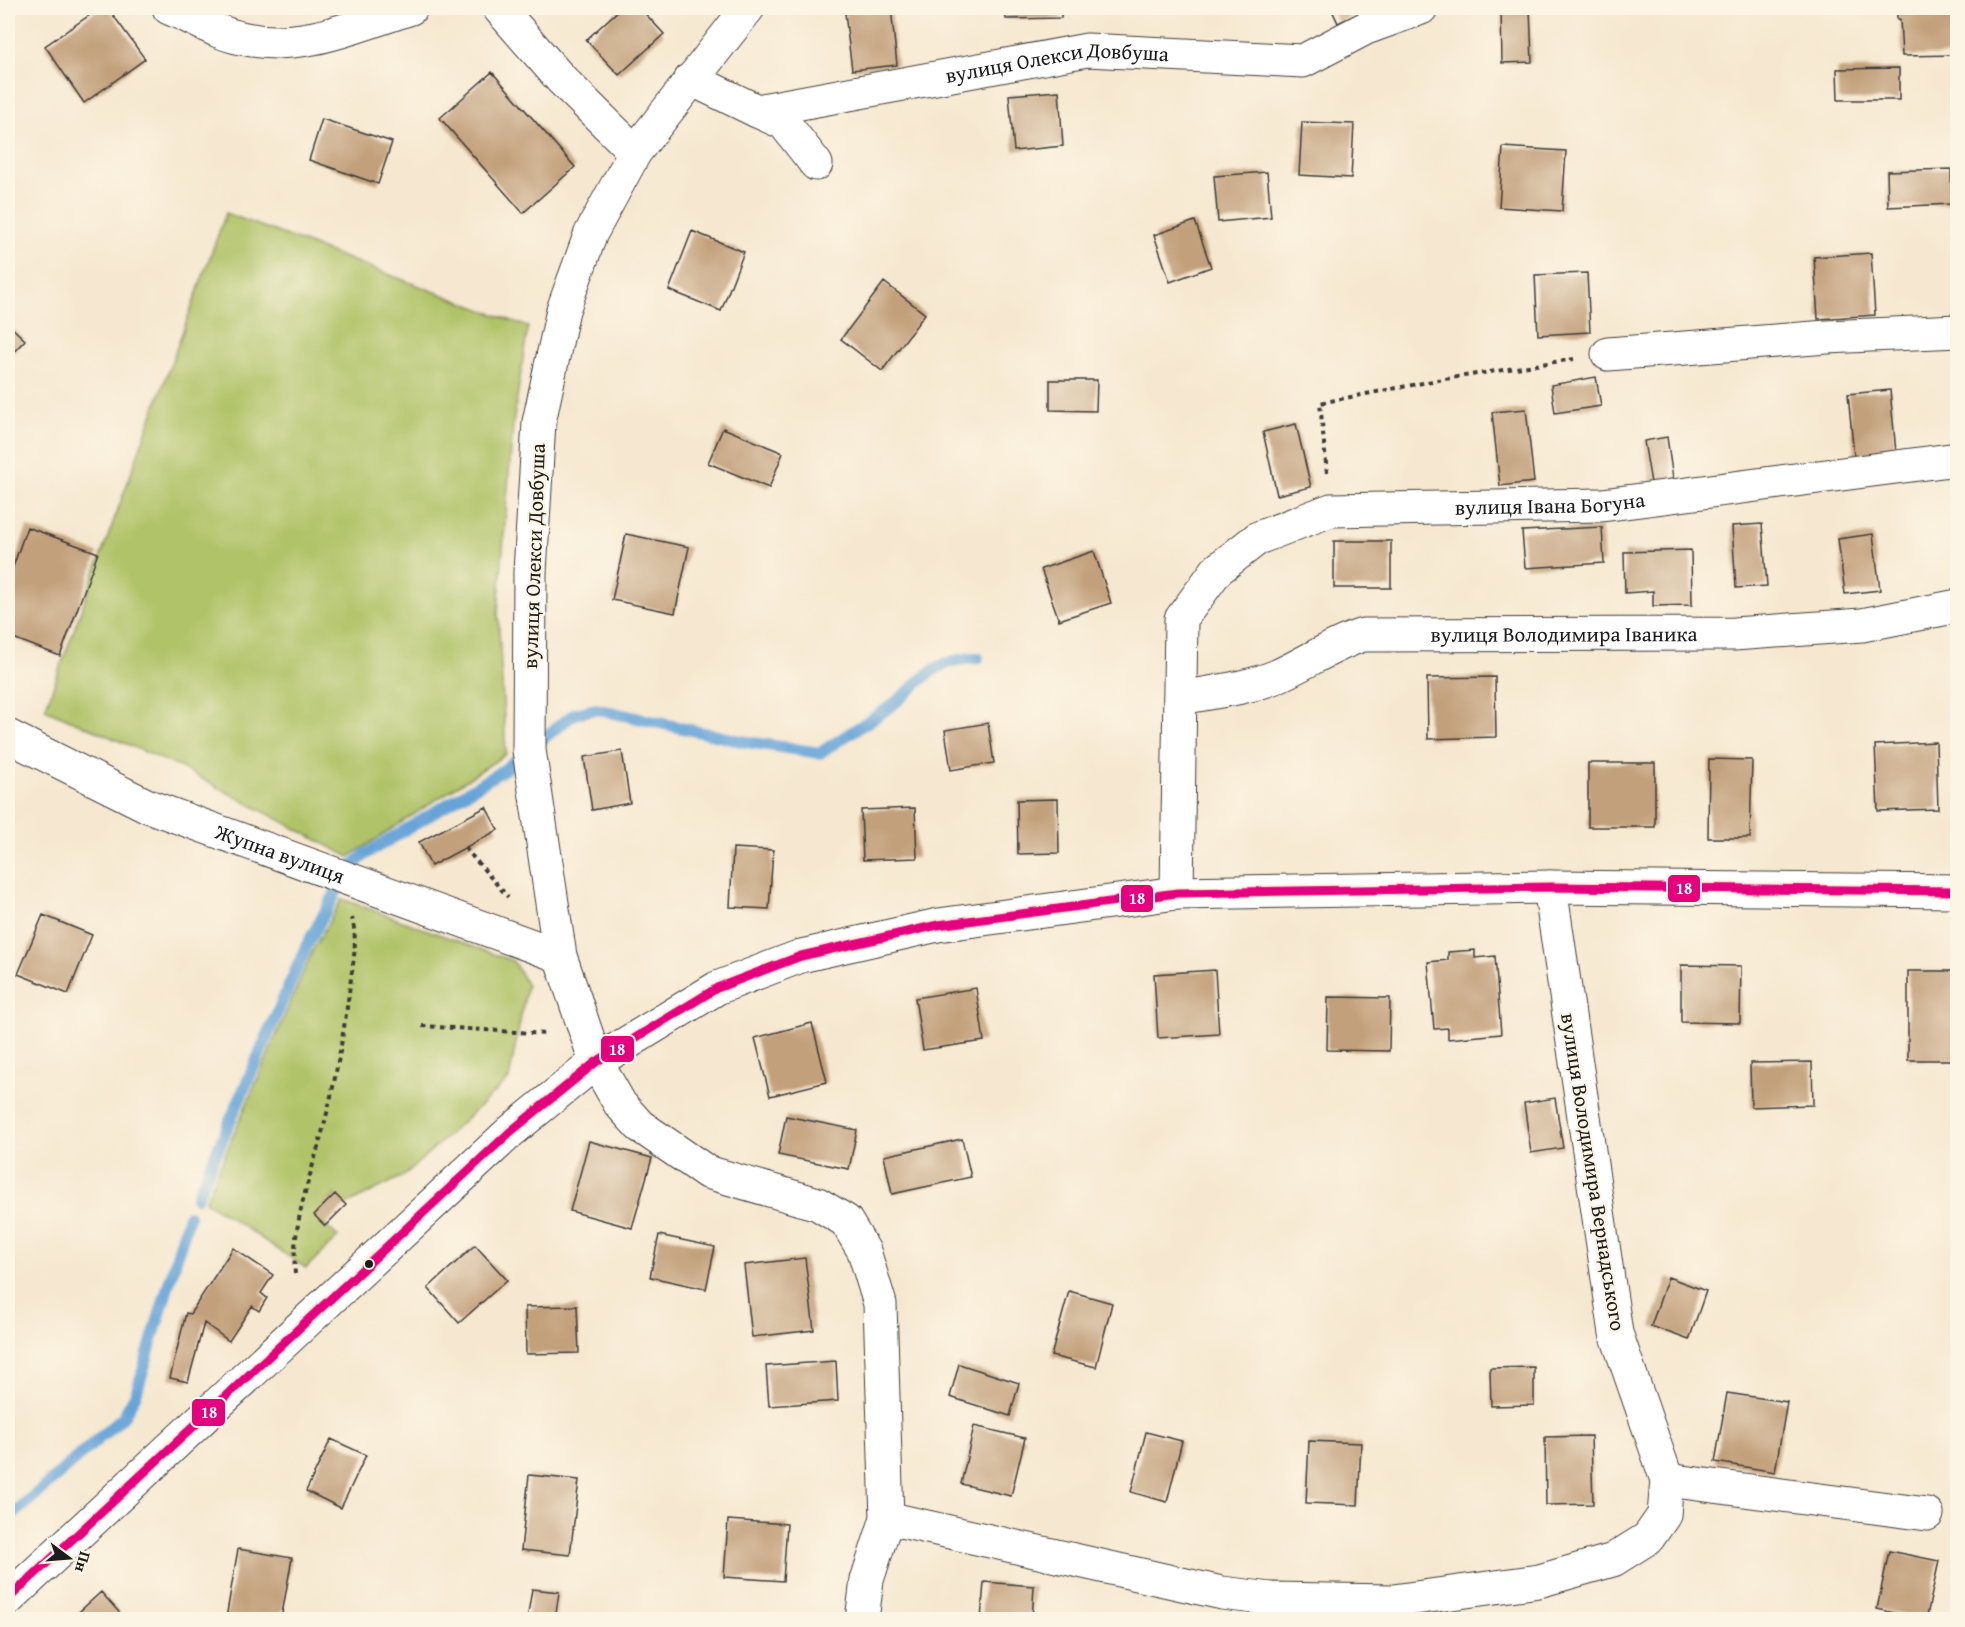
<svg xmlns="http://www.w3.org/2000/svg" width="1965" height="1627" font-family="'Gentium Book Plus',serif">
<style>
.green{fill:#b0c367;stroke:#667042;stroke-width:1.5}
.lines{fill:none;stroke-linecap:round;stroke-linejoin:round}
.stream{stroke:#66a4d8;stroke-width:12}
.building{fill:#c2a07b}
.minor-casing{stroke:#3d3b37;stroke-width:35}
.path{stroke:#3d3b37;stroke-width:4;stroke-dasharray:4.5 4.5;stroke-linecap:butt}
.minor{stroke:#fff;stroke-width:33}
.bus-1-casing{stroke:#fcf5e5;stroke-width:14}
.bus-1{stroke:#e5007d;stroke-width:9}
.bus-dot{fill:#1c1c1c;stroke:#fcf5e5;stroke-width:2}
.labels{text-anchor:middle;stroke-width:4.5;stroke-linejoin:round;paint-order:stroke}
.street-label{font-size:21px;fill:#1c1c1c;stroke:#fcf5e5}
.line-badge{stroke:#fcf5e5;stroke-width:2}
.badge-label{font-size:16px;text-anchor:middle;font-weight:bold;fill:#fff}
</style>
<rect width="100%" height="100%" fill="#fcf5e5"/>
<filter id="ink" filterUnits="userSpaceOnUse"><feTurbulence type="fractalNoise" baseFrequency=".0167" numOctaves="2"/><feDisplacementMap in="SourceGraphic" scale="12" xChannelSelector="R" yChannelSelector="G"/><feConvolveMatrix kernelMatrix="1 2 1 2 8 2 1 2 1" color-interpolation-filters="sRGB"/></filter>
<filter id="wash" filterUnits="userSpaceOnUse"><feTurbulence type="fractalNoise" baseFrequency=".008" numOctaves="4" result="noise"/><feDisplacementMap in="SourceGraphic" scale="24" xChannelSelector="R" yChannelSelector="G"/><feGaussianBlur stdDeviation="1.35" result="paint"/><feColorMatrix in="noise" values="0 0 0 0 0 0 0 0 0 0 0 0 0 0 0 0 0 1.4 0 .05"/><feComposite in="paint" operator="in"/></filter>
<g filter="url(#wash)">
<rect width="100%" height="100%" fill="#f6e8d0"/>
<!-- green -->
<path class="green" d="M226,213L528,327L513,424L498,612L506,754L349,857L180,767L45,709Z
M342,899L513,961L527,985L509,1079L405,1175L346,1205L335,1194L315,1215L338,1237L306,1268L205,1201L312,952Z"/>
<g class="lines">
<!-- stream -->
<path class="stream" d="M354,864L366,854L505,769L574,714L596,709L741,741L820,753C842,738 865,724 887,709C923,683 929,659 978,658
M197,1197L306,947L341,883
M8,1519L123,1417L136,1394L189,1216"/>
</g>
<g id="blocks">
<!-- building -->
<path class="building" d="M100,8H108L145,59L84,103L45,46Z
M621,8H640L664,34L619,75L586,40Z
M891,8L897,65L852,70L845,13Z
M1005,8H1061V18L1006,19Z
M1331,8H1371L1338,23Z
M1501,8H1530L1532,62L1502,63Z
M1897,8H1958V55L1902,56L1900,19H1897Z
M1899,68V100H1838L1837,69Z
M492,72L575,167L523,213L440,118Z
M1059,91L1063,146L1014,151L1009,95Z
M322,119L392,142L378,184L309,160Z
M1302,122L1354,124L1351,178L1299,175Z
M1503,147L1566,151L1562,211L1499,207Z
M1951,169L1952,204L1888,207L1887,171Z
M1267,172L1271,217L1218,222L1214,176Z
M1195,221L1211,267L1170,282L1154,235Z
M692,231L744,252L721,311L669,290Z
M1871,253L1875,315L1818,319L1814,257Z
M1587,273L1590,332L1538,335L1535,275Z
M884,282L925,314L882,371L841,339Z
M8,324L25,340L8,358Z
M1596,377L1601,406L1555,413L1551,385Z
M1050,380H1097L1096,411L1050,410Z
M1890,390L1896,452L1854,456L1848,394Z
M1526,409L1534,482L1500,486L1492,412Z
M1296,424L1311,487L1277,495L1263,432Z
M723,428L783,453L769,488L708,463Z
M1667,437L1673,479L1651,483L1644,441Z
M1762,524L1767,586L1736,588L1732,526Z
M27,527L98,553L60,656L8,636V581Z
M1602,527L1604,563L1525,568L1522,531Z
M626,534L689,547L675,613L612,600Z
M1873,534L1880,590L1845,594L1838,539Z
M1334,541H1391V588H1334Z
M1691,550L1692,605L1653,606V591L1625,593L1624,552Z
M1094,551L1111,603L1059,620L1041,569Z
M1495,677L1496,737L1428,739L1427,678Z
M988,723L994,763L951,770L945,730Z
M1936,742L1938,809L1878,811L1875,745Z
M622,751L630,803L592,810L584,757Z
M1709,759L1752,760L1750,838H1708Z
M1588,763H1655V827H1588Z
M1058,799L1059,853L1018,854L1017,800Z
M486,807L498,830L431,866L419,842Z
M915,808L917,858L863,860L861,810Z
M733,848L773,850L769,909L730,907Z
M43,915L92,935L68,994L18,974Z
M1475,950V958L1495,956L1501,1034L1448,1039V1028L1434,1029L1428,962L1448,960V952Z
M1681,965L1741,966L1740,1023L1681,1022Z
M1215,970L1219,1034L1158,1038L1154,974Z
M1908,971H1958V1060H1908Z
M976,988L984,1041L923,1050L915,998Z
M1328,997L1390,998L1389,1051L1327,1050Z
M812,1023L827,1082L770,1096L755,1038Z
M1812,1062L1813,1105L1751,1107L1750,1063Z
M1555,1098L1563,1148L1531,1153L1524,1103Z
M786,1116L857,1130L849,1169L778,1155Z
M962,1139L971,1177L892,1194L884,1156Z
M589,1141L652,1158L632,1228L570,1211Z
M335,1194L346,1205L325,1226L314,1215Z
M659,1235L715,1247L706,1289L650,1277Z
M475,1245L507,1280L459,1323L428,1288Z
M233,1248L273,1275L261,1293L267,1298L259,1311L252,1306L229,1341L204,1323L188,1382L170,1378L186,1313L190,1314Z
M805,1258L814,1330L752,1337L744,1265Z
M1668,1277L1706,1291L1689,1340L1651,1326Z
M1069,1291L1112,1303L1096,1367L1051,1356Z
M577,1306L579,1353L526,1354L525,1307Z
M836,1361L838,1401L769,1406L766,1366Z
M959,1364L1019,1383L1010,1416L950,1397Z
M1534,1367V1405L1491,1406L1490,1368Z
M1727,1393L1787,1402L1775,1472L1715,1462Z
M974,1426L1025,1438L1011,1496L961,1484Z
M1146,1432L1182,1441L1167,1502L1131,1492Z
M1591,1436L1593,1504L1546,1505L1545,1437Z
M331,1439L366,1455L341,1508L306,1491Z
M1309,1441L1361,1443L1358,1505L1306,1503Z
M529,1475L579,1480L570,1555L521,1550Z
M728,1520L787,1524L783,1581L724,1577Z
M238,1549L292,1558L281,1620L226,1618Z
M1889,1551L1939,1561L1926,1620L1877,1609Z
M984,1582L1034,1586L1032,1620H981Z
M532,1589L559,1592L555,1620H527Z
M101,1592L126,1620H70Z
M1360,1615V1620H1322V1618Z"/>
</g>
</g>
<g filter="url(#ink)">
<use href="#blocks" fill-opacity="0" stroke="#3d3b37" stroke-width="1.5"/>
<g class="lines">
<!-- minor casing -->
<g class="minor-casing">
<g id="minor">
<path d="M169,8C193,17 215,33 241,38C300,52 355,26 411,8"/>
<path d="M499,8L561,79L635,152"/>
<path d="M748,8L635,152L591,233L563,310L539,422L530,572L529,750L560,956L596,1062L620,1104L640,1126L707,1172L818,1204L846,1221L864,1251L880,1304L887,1518L867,1580L862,1620"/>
<path id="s1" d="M691,79L757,111L1087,50L1303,61L1366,28L1421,8"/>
<path d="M757,111L784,123L816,164"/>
<path d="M1608,354L1827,337L1958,331"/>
<path id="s2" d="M1180,698C1212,692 1244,689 1275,677C1305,664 1331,645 1363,635L1734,634L1862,625L1958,606"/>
<path id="s3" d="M8,736L148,806L560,956"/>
<path id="s4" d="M1177,893L1181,619L1217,570L1258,538L1331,510L1602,505L1958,459"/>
<path d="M1667,1480L1927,1514"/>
<path d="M887,1518L1222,1593L1271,1599L1393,1601L1539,1581L1613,1560L1648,1538L1664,1515L1667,1480L1616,1333L1550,887"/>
<path d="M8,1599L510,1132L596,1062L717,988L801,956L938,925L1177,893L1550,887L1958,891"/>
</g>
</g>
<!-- path -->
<path class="path" d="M1327,473L1320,403L1438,380L1574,359
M465,848L508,897
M422,1026L547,1034
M295,1274C291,1220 314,1169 326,1117C337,1074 344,1030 350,986C353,962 358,942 352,918"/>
<!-- minor -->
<use href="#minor" class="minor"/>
<!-- bus-1 casing -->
<g class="bus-1-casing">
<path id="bus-1" d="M8,1599L510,1132L596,1062L717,988L801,956L938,925L1177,893L1550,887L1958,891"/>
</g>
<!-- bus-1 -->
<use href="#bus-1" class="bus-1"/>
</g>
</g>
<!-- markers -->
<circle class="bus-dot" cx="369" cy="1264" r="5"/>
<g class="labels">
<!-- street labels -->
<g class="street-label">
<text dy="7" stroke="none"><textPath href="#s1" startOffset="378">вулиця Олекси Довбуша</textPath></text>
<text dy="7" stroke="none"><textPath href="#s4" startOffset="684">вулиця Івана Богуна</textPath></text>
<text transform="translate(534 556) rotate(-88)" y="7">вулиця Олекси Довбуша</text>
<text dy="7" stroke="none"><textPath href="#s2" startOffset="396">вулиця Володимира Іваника</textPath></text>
<text dy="7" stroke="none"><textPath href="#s3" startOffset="297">Жупна вулиця</textPath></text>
<text transform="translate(1593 1172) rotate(81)" y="7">вулиця Володимира Вернадського</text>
</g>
</g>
<g class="line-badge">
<rect x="1667" y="874" width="34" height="29" rx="6" fill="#e5007d"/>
<rect x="1120" y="884" width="34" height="29" rx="6" fill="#e5007d"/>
<rect x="600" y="1035" width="35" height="28" rx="6" fill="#e5007d"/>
<rect x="191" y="1398" width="35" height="29" rx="6" fill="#e5007d"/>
</g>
<g class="badge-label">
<text x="1684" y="894">18</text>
<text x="1137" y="904">18</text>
<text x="617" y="1055">18</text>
<text x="209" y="1418">18</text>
</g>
<!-- margin -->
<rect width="1965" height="1627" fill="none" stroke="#fcf5e5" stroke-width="30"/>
<!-- north arrow -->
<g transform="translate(69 1558) rotate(106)" stroke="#fcf5e5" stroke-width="4.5" paint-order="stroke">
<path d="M0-4.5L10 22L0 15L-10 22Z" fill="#1c1c1c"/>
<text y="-9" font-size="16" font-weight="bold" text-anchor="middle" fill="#1c1c1c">Пн</text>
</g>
</svg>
